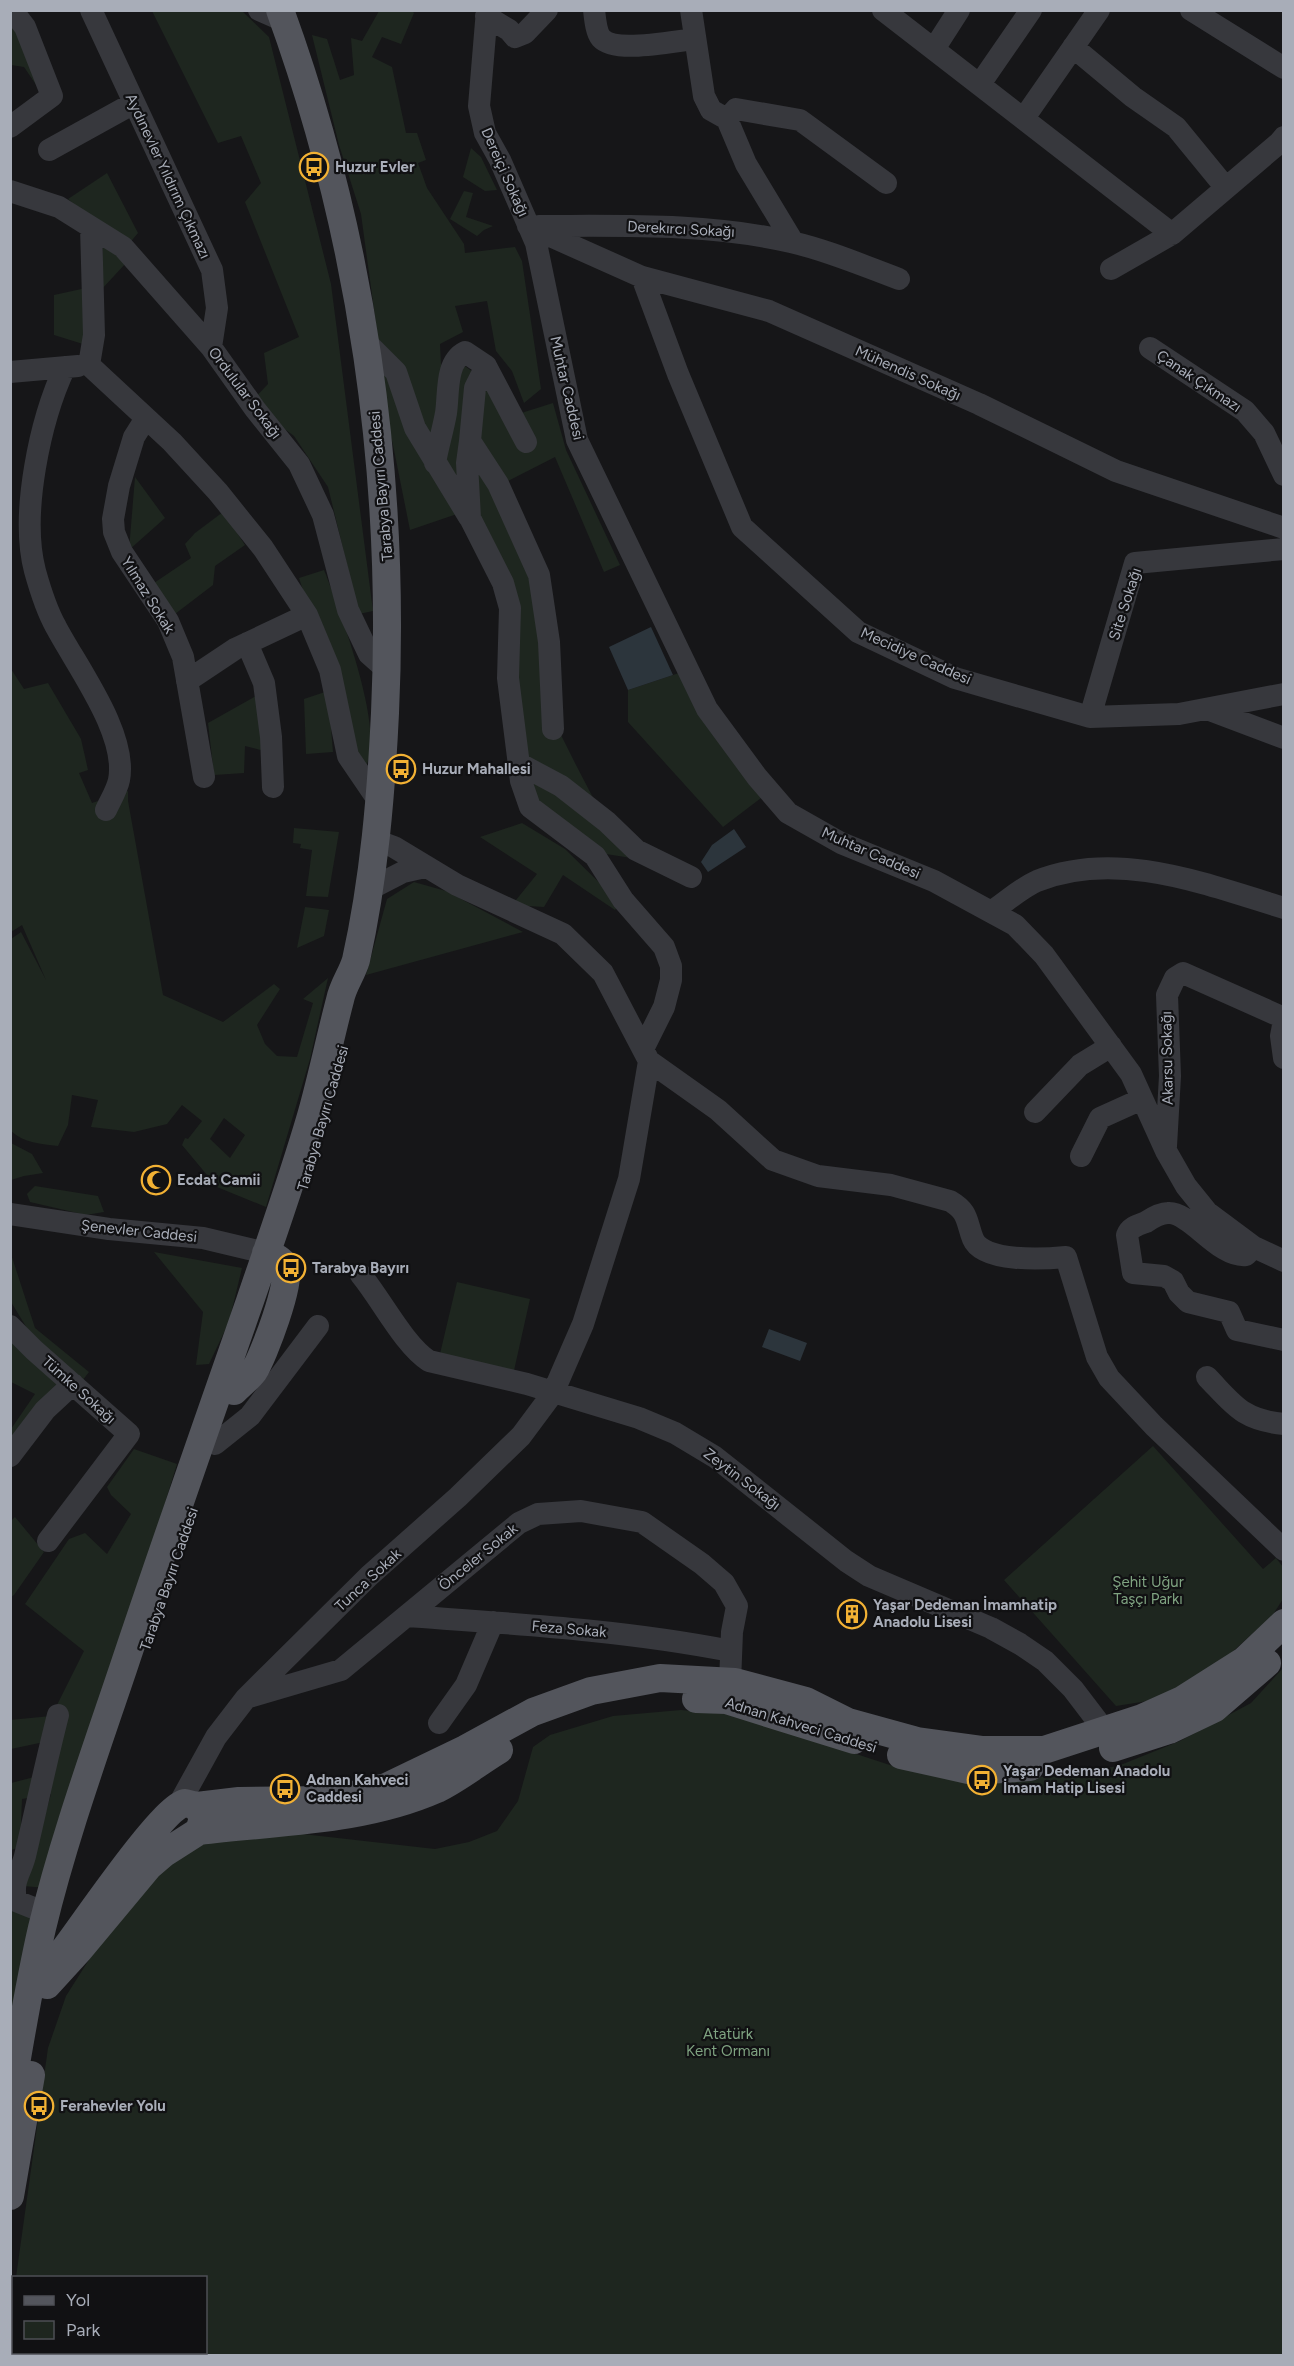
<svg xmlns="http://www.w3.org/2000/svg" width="1294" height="2366" font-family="Figtree,sans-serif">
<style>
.green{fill:#1e261f;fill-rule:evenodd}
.water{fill:#2c353c}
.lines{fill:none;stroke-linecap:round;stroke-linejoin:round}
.minor{stroke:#37383d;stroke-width:22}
.major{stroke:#53555c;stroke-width:28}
.labels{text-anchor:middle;stroke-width:4.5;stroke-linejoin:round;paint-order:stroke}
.poi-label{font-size:15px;font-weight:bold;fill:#a8adb8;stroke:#111113;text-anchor:start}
.street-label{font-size:15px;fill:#a8adb8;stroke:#111113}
.park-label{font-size:15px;fill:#7fa381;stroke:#111113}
</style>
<rect width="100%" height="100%" fill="#161618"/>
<!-- green -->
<path class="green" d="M152,11H242L269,37L331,284L373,611L359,614L328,487L294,436L250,403L268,384L264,353L299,337L245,202L261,183L241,136L218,143Z
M379,11H412L414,13L401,44L382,37L372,57L392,67L406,133H417L426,160L418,163L427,188L464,244L465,253L515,247L522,261L541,389L524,403L512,371L496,351L487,301L455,306L463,332L440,344L441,364L447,372L432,452L378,339L361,214L339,145L312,35L327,39L340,80L354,75L351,38L362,41Z
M10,14L41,92L24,67L11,65Z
M471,148L481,157L497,190L485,191L463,177Z
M107,173L138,233L128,245L99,226L68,199Z
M464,191L473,193L466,217L493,226L484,230L477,236L450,219Z
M103,239L126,263L101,290Z
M86,288L83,344L54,335V295Z
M373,360L392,376L457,514L410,530L393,445Z
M458,361L473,372L467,509L437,464Z
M482,383L515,415L553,403L566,450L620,565L604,572L555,457L504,483L473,441Z
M470,463L496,485L537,575L561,735L576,765L601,813L669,864L606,854L541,808L523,763L515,608L473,517Z
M135,477L165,518L129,550Z
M223,512L245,545L215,566L213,585L175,614L154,583L191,558L185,544L195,533Z
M324,570C338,605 388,736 365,767L360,764L299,578Z
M11,669L24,689L48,683L81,739L88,770L79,773L92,803L128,791V801L163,995L223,1022L274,984L280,989L257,1025L265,1044L277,1056L297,1057L313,1003L303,999L328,978L310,1059L266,1207L217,1187L182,1145L185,1138L188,1139L202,1121L182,1105L167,1124L134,1132L91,1127L98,1100L72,1095L68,1125L58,1146C41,1144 24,1143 11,1131V939L21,932L46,980L22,925L11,932ZM224,1118L245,1135L230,1158L210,1139Z
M679,673L765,795L723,827L628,722V690Z
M328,691L333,752L306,754L304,699Z
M258,695L268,752L245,746L244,773L214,775L208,723Z
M522,823L565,849L620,903L615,910L563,875L544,907L512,905L537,874L480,837Z
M294,828L339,832L328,897L306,896L312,850L300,848L301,844L293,843Z
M414,882L446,891L523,932L366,975L387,899Z
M305,907L329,910L324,936L297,948Z
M11,1143L32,1154L43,1173L24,1176L11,1180Z
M35,1186L98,1196L104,1212L86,1215L30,1202L27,1194Z
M10,1251L35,1328L89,1372L82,1381L33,1338L11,1302Z
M154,1252L242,1268L229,1322L209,1364L196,1365L203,1312Z
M457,1282L530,1299L513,1375L439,1358Z
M11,1338L67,1385L11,1451V1429L35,1394L11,1382Z
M1153,1446L1263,1569L1276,1558L1283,1567V1599L1272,1616L1230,1654L1167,1698L1116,1706L1004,1580Z
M134,1449L177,1464L46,1888L24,1886L51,1794L22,1799L20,1847L11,1850V1783L46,1774L55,1709L84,1651L25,1604L69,1539L85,1533L107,1554L131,1514L111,1495L107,1487Z
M15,1517L44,1552L14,1595L11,1597V1521Z
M1283,1668V2355L11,2356L10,2321L13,2299L14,2352H206V2278L16,2277L48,2048L66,1996L104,1936L179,1852L222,1835L276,1831L435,1849L469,1842L497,1831L518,1801L533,1747L550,1735L613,1716L681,1710L737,1715L896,1767L983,1781L1058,1776L1118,1766L1180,1741L1251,1703Z
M51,1716L44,1742L11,1749L10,1720Z
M11,1911L32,1914L11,2029Z"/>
<!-- water -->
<path class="water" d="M651,627L673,675L628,690L609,647Z
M734,829L746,847L708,872L701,862L712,845Z
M769,1329L807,1343L800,1361L762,1347Z"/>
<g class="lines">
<!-- minor -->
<path class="minor" d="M91,10L212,270L217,308L211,347
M259,10L284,21
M487,10L479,106L485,133L500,160L536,243L577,440L707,709L757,777L788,813L841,843L934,881L1015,925L1044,955L1131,1074L1166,1151L1186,1186L1207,1212L1254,1247L1284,1261
M594,10C595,18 596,32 601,38C615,54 674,41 695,39
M691,10L704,96L711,110L727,119
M883,10L1172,234L1279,143L1284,137
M1191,10L1284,68
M486,16L509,30L515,37L525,33L547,10
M1073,47L1133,97L1176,127L1226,188
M934,49L959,10
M980,84L1031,10
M1024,118L1099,10
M10,127L52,96L25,27L12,10
M49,150L134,103
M10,191L59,207L123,247L211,347L255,409L299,464L323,515L348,610L369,654L387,670
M528,226L642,277L769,311L979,404L1116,471L1284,528
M539,226C623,226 708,223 791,242C827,250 864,266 899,279
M91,227L94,335L89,365L172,442L218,492L263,548L307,615L330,670L348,756L380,803
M793,242L746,164L727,119L736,109L800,120L886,183
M1111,269L1172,234
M642,277L678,374L742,527L858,632L955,678L1090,717L1179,714L1284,694
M365,341L396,372L415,428L469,517
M1150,348L1245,411L1264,433L1284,475
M65,367C40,420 20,514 35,571C40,589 47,611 56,627C77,667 128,734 119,780C117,790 110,801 106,810
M10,372L78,366
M146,418L134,437L119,486L113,519L114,532L122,552L168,621L183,657L204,777
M470,441L498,484L539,575L549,642L553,729
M526,442L486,366L475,388L470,441L467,463L470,518L503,583L510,608L508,678L521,781L530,807L595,856L623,900L664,947L671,966V980L664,1007L643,1049
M435,463C438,446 443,430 446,413C449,394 445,362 465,352L486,366
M247,643L264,683L271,737L273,787
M187,681L235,649L307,615
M1207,709L1284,738
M1090,717L1135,563L1284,549
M518,763L561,786L607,822L636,850L691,877
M368,890L403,872L425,867
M991,912C1006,902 1021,888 1037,881C1117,849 1205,884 1284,908
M1284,1020L1281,1036L1284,1058
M649,1061L718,1110L773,1160L818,1176L891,1185L950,1201C969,1212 966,1221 973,1239C983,1263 1045,1259 1066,1257L1097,1357L1109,1378L1154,1426L1284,1550
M1035,1112L1080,1065L1111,1046
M1166,1146L1170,1076L1167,995L1175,978L1183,973L1284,1018
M1081,1156L1100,1118L1142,1099
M10,1214L109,1229L203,1238L266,1253
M1254,1247L1246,1255C1218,1258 1190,1211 1168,1213C1160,1213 1152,1218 1146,1222C1138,1225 1130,1227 1127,1235L1133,1273L1164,1276L1173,1281L1179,1293L1188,1302L1229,1312L1237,1330L1284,1340
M361,1275C381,1299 404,1345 429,1361L527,1384L639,1418L675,1433L715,1457L846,1561L869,1576L991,1628L1020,1644L1045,1661L1073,1689L1105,1731
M10,1326L34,1350L129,1434L48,1541
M1207,1377C1234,1405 1242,1420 1284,1424
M215,1444L250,1416L318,1326
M10,1456L45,1410L73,1384
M407,1616C516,1624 624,1630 731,1651
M249,1697L341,1670L519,1523L538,1514L581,1511L642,1522L702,1564L724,1583L737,1606L732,1632L730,1682
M439,1723L466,1685L493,1622
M179,1804L216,1737L246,1698L369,1576L458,1497L521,1436L553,1393L583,1324L629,1179L649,1061L603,973L563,934L457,885L394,847L375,840
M46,1913L16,1901C12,1880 20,1875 25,1856C36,1809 46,1762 58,1715"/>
<!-- major -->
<path class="major" d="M234,1391C241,1384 248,1379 254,1371C263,1357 293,1279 285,1266C281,1259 273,1256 266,1253
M696,1699L726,1700L854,1740
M1113,1748L1169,1730L1215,1708L1267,1663
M901,1755L973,1771L1030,1767
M197,1806L239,1801L332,1800L386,1787L465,1749L533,1712L591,1691L660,1678L735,1682L806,1701L848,1722L917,1741L983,1750H1044L1142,1718L1182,1700L1245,1660L1284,1623
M199,1831C279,1821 362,1822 437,1789C458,1779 479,1762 499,1750
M31,1982L50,1966L64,1950C84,1924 162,1808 185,1803L197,1806L203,1818L199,1831L163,1854L149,1866L79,1950L47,1985
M10,2098C20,2042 29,1984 42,1928C63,1841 94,1755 123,1669C164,1546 207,1424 250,1301C271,1239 293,1178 311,1116C322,1077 330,1038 340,1000C343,985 352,974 356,960C374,879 381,796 385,713C396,475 362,235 280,10
M10,2196L31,2075"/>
</g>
<!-- icons -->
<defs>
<g id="bus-ring" transform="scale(1.5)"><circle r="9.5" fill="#111113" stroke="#f2b134" stroke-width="1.5"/><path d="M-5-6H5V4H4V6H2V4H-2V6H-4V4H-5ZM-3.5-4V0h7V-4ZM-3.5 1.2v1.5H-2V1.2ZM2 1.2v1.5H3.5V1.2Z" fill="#f2b134"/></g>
<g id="mosque-ring" transform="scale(1.5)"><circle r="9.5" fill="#111113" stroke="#f2b134" stroke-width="1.5"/><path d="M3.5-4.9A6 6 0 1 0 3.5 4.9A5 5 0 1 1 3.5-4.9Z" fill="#f2b134"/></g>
<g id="building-ring" transform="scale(1.5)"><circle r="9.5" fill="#111113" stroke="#f2b134" stroke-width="1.5"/><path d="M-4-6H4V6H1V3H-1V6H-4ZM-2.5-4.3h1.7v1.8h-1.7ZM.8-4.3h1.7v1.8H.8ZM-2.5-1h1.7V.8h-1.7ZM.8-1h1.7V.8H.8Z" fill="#f2b134"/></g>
</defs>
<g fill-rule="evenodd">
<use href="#bus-ring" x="314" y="167"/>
<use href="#bus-ring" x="401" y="769"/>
<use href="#mosque-ring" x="156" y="1180"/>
<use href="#bus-ring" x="291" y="1268"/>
<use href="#building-ring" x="852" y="1614"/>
<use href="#bus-ring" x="982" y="1780"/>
<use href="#bus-ring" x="285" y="1789"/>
<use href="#bus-ring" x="39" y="2106"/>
</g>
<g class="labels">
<!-- poi labels -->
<g class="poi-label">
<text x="335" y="172">Huzur Evler</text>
<text x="422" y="774">Huzur Mahallesi</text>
<text x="177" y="1185">Ecdat Camii</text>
<text x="312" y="1273">Tarabya Bayırı</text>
<text x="873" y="1610">Yaşar Dedeman İmamhatip<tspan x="873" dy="17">Anadolu Lisesi</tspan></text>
<text x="1003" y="1776">Yaşar Dedeman Anadolu<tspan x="1003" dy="17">İmam Hatip Lisesi</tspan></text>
<text x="306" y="1785">Adnan Kahveci<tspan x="306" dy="17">Caddesi</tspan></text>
<text x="60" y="2111">Ferahevler Yolu</text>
</g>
<!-- street labels -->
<g class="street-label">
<text transform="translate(505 172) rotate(66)" y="5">Dereiçi Sokağı</text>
<text transform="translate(168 176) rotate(65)" y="5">Aydınevler Yıldırım Çıkmazı</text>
<text transform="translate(681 229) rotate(3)" y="5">Derekırcı Sokağı</text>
<text transform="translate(908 373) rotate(24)" y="5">Mühendis Sokağı</text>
<text transform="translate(1199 381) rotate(34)" y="5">Çanak Çıkmazı</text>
<text transform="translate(567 388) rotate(77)" y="5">Muhtar Caddesi</text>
<text transform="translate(245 393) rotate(53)" y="5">Ordulular Sokağı</text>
<text transform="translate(381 486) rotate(-95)" y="5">Tarabya Bayırı Caddesi</text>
<text transform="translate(148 595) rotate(58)" y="5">Yılmaz Sokak</text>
<text transform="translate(1125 604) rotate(-72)" y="5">Site Sokağı</text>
<text transform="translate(916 656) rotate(24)" y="5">Mecidiye Caddesi</text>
<text transform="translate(871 853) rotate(24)" y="5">Muhtar Caddesi</text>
<text transform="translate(1167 1058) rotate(-91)" y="5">Akarsu Sokağı</text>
<text transform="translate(323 1118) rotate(-74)" y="5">Tarabya Bayırı Caddesi</text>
<text transform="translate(139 1231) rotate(6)" y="5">Şenevler Caddesi</text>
<text transform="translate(79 1390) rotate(42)" y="5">Tümke Sokağı</text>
<text transform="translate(742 1479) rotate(37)" y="5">Zeytin Sokağı</text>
<text transform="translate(478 1557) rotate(-39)" y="5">Önceler Sokak</text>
<text transform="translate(169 1579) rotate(-71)" y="5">Tarabya Bayırı Caddesi</text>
<text transform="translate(368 1580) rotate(-43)" y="5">Tunca Sokak</text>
<text transform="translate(569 1629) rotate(5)" y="5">Feza Sokak</text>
<text transform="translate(801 1725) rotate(17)" y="5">Adnan Kahveci Caddesi</text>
</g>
<!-- park labels -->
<g class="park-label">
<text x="1148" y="1587">Şehit Uğur<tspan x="1148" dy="17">Taşçı Parkı</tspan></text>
<text x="728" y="2039">Atatürk<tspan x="728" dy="17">Kent Ormanı</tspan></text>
</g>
</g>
<!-- border -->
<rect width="1294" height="2366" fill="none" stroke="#a8adb8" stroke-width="24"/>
<!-- legend -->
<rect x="12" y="2276" width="195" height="78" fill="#111113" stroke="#4d4f55" stroke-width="1.5"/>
<rect x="24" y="2296" width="30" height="9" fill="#53555c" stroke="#4d4f55" stroke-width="1.5"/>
<text x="66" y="2306" font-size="18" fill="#a8adb8">Yol</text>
<rect x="24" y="2321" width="30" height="18" fill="#1e261f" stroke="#4d4f55" stroke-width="1.5"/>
<text x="66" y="2336" font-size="18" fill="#a8adb8">Park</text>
</svg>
